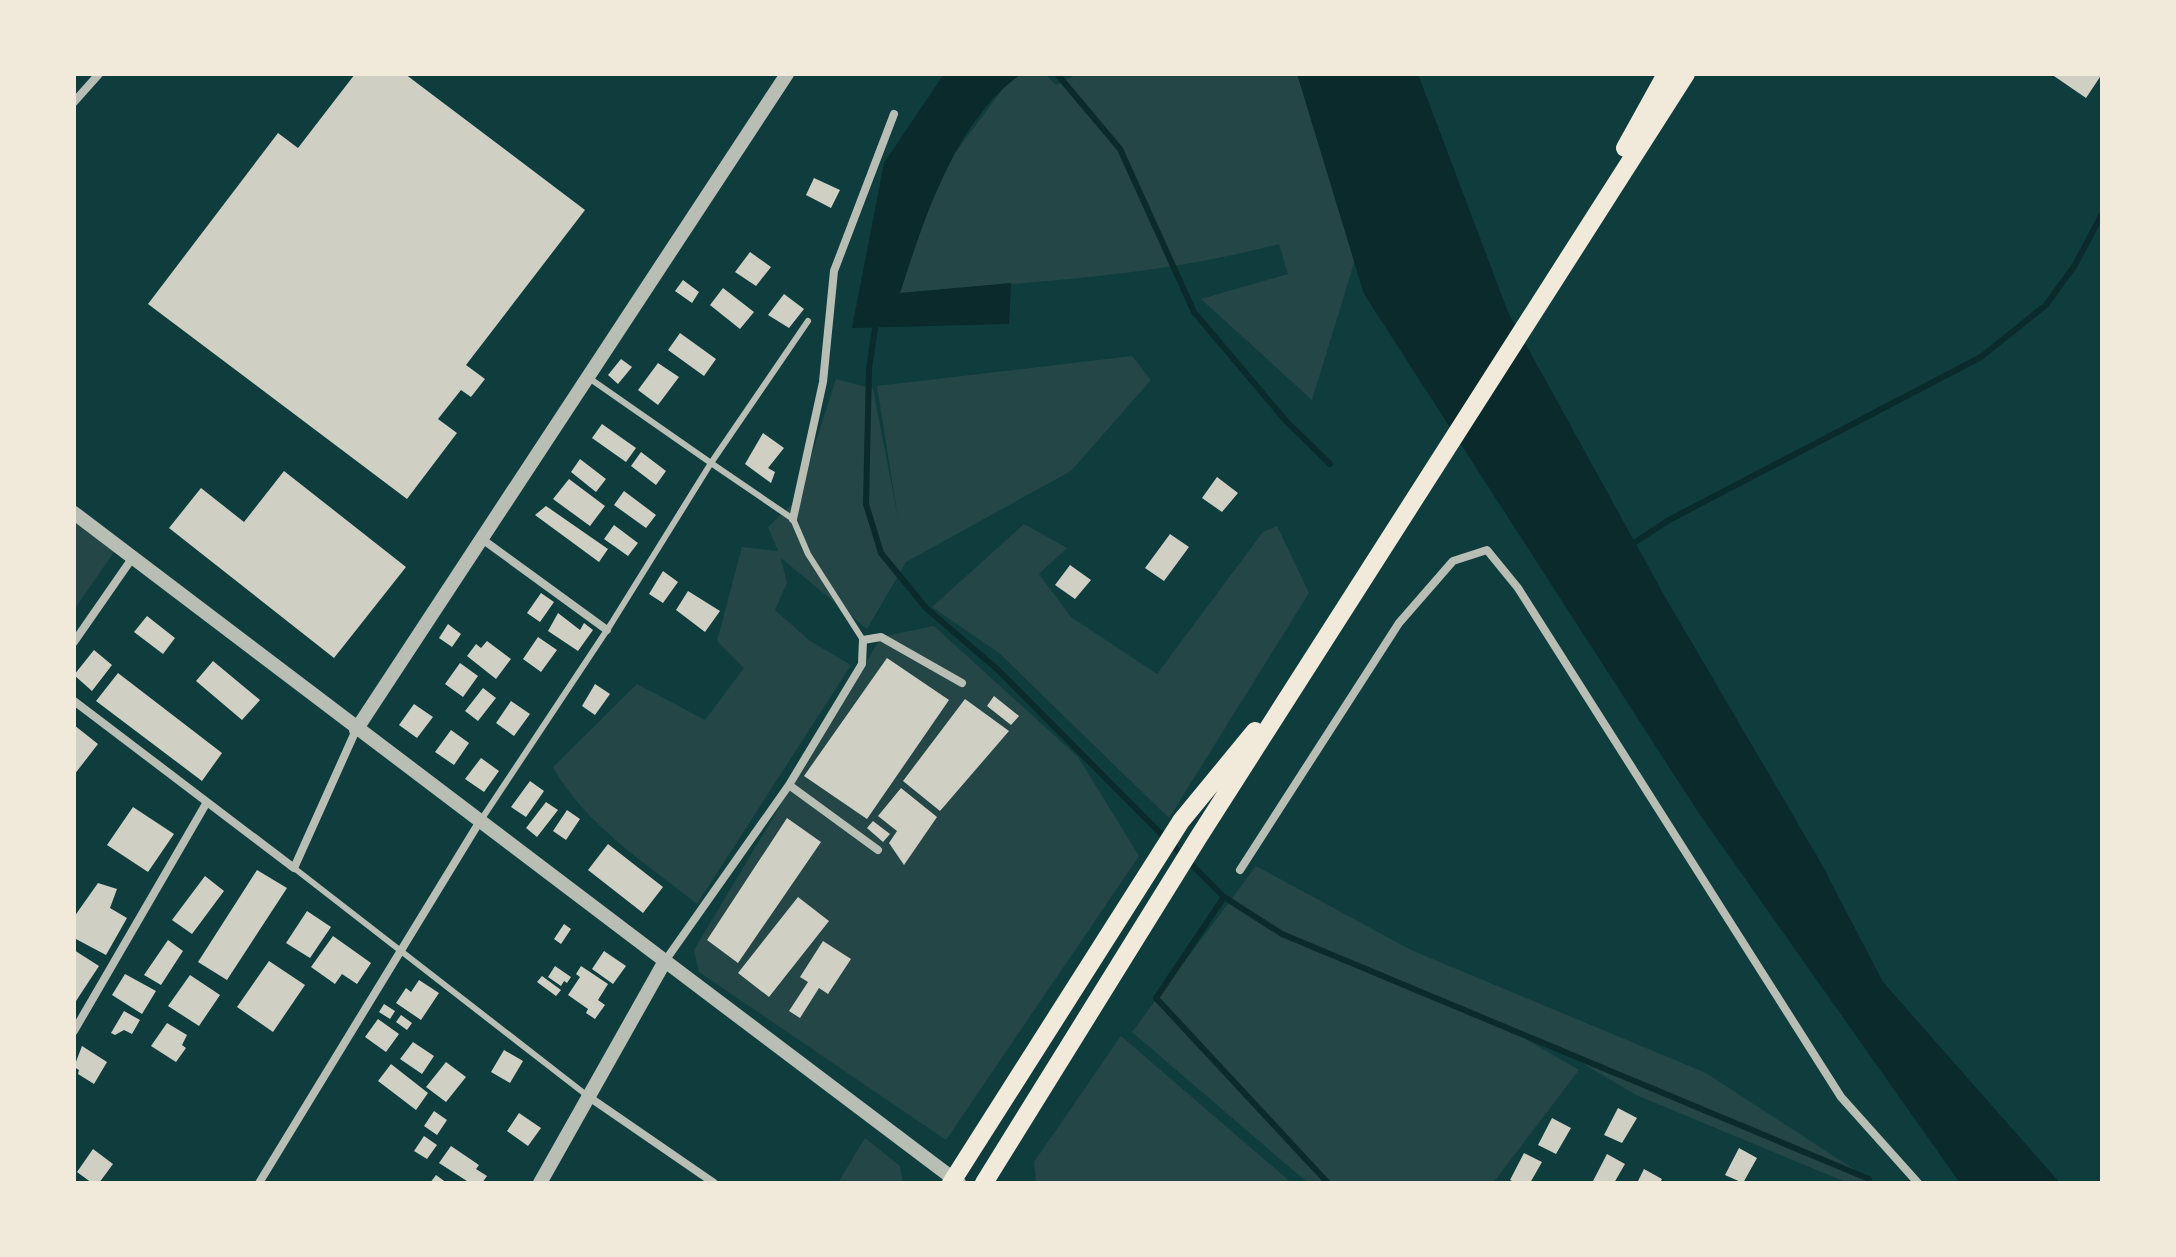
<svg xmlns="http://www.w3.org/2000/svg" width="2176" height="1257" font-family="'Titillium Web',sans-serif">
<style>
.green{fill:#244646}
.water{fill:#0a2a2b}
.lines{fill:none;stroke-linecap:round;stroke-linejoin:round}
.stream{stroke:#0a2a2b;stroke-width:6}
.building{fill:#cfcfc3}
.service{stroke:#b8beb3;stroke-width:6}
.minor{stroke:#b8beb3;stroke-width:8}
.tertiary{stroke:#b8beb3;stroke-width:14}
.primary{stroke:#f1e9da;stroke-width:18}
</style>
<rect width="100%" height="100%" fill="#0f3d3e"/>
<!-- green -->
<path class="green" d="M1014,74H1045L1056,85L1077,74H1303L1358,250L1312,400L1201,299L1288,274L1279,244C1156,277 1027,282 900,293L940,173Z
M1132,356L1151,380L1071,471L906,562L867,629L781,558L787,583L775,610L810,641L851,665L697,904C646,863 585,825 553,767L637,684L705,720L744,668L717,641L742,547L778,551L768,527L797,500L836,379L873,389L898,518L877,386Z
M74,522L114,552L74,610Z
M1024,524L1067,548L1039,574L1071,617L1157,674L1263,532L1277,526L1309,593L1169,818L999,653L932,607Z
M934,626L1078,757L1139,856L946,1140L699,972L694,950L881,637Z
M1256,866L1411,950L1706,1073L1875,1183H1848L1636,1095L1544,1040L1489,1018L1579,1070L1493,1183H1308L1132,1032Z
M1121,1036L1287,1179L1292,1183H1036L1034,1162Z
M865,1138L900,1166L903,1183H838Z"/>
<!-- water -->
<path class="water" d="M944,74H1021C956,119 923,221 900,293L1011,283L1009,324L852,328L884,163Z
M1297,74H1418L1508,312L1664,595L1821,863L1883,982L2060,1183H1960L1698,812L1364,294Z"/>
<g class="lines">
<!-- stream -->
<path class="stream" d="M1057,74L1120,149L1194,312L1286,421L1330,464
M876,321L869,369L866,504L881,553L926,608L997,669L1224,897L1282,934L1869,1179
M1631,545L1669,520L1981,357L2046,305L2075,265L2102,214
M1224,897L1156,998L1328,1183"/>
</g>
<!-- building -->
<path class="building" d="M355,74H405L585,210L466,365L485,379L471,397L461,390L438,419L457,433L407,499L148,304L278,133L298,148Z
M2051,74H2102L2086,98Z
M814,178L840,190L831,208L806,195Z
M750,252L771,267L756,286L735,272Z
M683,280L699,292L692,303L675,291Z
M723,288L754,312L740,329L710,305Z
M784,294L804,309L789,328L768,315Z
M680,333L716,359L704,376L668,350Z
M621,359L632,367L618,384L608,375Z
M658,363L679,377L658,405L638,390Z
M602,424L636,448L626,462L592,438Z
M763,433L784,448L768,468L775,472L771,483L745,464Z
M641,452L666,471L656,485L631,466Z
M580,459L606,479L596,492L571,472Z
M284,471L406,567L334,658L169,528L201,488L244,522Z
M1217,477L1238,493L1222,512L1202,498Z
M569,479L605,506L590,526L553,499Z
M624,491L656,515L646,528L614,505Z
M546,506L608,549L599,562L535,515Z
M614,525L638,543L628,556L604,539Z
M1170,534L1189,547L1164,581L1145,568Z
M1070,565L1091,580L1075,599L1055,585Z
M663,571L678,582L663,603L649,594Z
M688,591L720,611L705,632L676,610Z
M541,593L554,602L540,622L527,613Z
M558,613L580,630L584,623L593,630L578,651L548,631Z
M147,616L175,638L163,654L134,632Z
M448,624L461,634L452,647L439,638Z
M538,637L557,650L541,672L523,659Z
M487,641L511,659L496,679L467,656L476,644L481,648Z
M94,650L112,665L92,691L74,675Z
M887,658L949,700L867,819L804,776Z
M213,661L260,700L242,720L196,681Z
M460,663L478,676L463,697L445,684Z
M118,673L222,753L202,781L96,701Z
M595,684L610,694L595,715L582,706Z
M483,688L496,698L478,721L465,711Z
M994,696L1019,716L1011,725L987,706Z
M965,699L1009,731L940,811L903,781Z
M511,701L530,714L514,736L496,723Z
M414,704L433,717L417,738L399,725Z
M74,725L98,744L74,775Z
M451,730L469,743L454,765L435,752Z
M481,758L499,771L484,792L465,779Z
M530,781L544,791L526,817L511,807Z
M901,788L937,817L904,865L889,843L897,831L878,816Z
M546,802L558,810L537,837L526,828Z
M133,807L174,834L148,872L107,845Z
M567,810L580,819L566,840L553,831Z
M787,818L821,842L738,963L707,940Z
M873,821L890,834L883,842L867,828Z
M608,844L663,887L643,913L588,870Z
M257,870L287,888L227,980L198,962Z
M205,876L224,891L192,934L172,920Z
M98,883L117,889L110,908L127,918L106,955L74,938V917Z
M798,897L829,921L769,997L738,973Z
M307,911L331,927L310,958L286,943Z
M564,924L571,929L561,944L554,939Z
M333,936L371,963L357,984L342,974L335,984L311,967Z
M168,940L183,951L161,985L144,975Z
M823,941L851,959L828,994L819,988L800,1018L789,1011L808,982L800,977Z
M74,950L99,966L74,1004Z
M604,951L626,966L613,984L592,969Z
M269,961L305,985L273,1032L237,1007Z
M555,966L571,977L567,983L564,981L561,986L548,977Z
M581,966L608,984L598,1000L605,1005L595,1019L586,1013L588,1009L568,995L580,977L576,974Z
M125,974L156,991L142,1014L112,995Z
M190,975L220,995L199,1026L168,1006Z
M542,976L561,990L556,996L537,982Z
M419,980L439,993L421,1020L396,1003L406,988L411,992Z
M384,1004L395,1011L390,1019L379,1012Z
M124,1011L140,1020L132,1034L124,1030L115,1035L111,1033Z
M401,1015L412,1023L407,1030L396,1022Z
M378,1019L399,1034L386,1052L365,1037Z
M167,1023L187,1035L182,1045L186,1048L176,1062L151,1046Z
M413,1042L434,1056L422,1074L400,1059Z
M82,1046L107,1062L94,1084L78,1074L79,1070L74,1067Z
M504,1050L523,1061L510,1083L491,1072Z
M446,1062L466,1077L446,1102L426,1087Z
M391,1064L428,1093L416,1110L378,1081Z
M1618,1108L1637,1118L1622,1143L1604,1135Z
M434,1111L447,1120L437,1135L424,1126Z
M519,1113L541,1128L528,1146L507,1131Z
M1552,1118L1571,1128L1556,1154L1538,1145Z
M424,1136L437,1145L427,1159L414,1151Z
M451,1146L479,1165L476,1169L487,1176L482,1183H470L439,1163Z
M1739,1148L1757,1158L1743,1183L1725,1175Z
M93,1149L113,1164L99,1183H92L77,1172Z
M1524,1153L1542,1162L1530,1183H1517L1510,1180Z
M1607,1154L1625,1164L1614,1183H1596L1593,1181Z
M1644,1169L1662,1179L1660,1183H1637Z
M436,1175L447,1183H430Z"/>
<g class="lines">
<!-- service -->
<path class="service" d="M589,378L711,463L808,321
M481,820L611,624L711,463L793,519L808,554L863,640
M294,868L589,1097"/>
<!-- minor -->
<path class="minor" d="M74,102L99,74
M793,519L823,382L834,271L894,114
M482,539L607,630
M74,642L133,557
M74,701L294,868L356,730
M789,785L878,850
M1240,870L1399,623L1453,561L1487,550L1518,588L1841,1097L1918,1183
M665,961L789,785L862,664L863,640L881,637L962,683
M74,1031L207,802
M589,1097L714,1183
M259,1183L480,821"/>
<!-- tertiary -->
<path class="tertiary" d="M74,513L665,961L540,1183
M356,730L787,74
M665,961L959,1183"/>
<!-- primary -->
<path class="primary" d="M1625,148L1666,74
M951,1183L1181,821L1255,731
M984,1183L1198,838L1686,74"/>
</g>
<!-- border -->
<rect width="2176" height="1257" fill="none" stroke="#f1e9da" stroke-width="152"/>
</svg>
